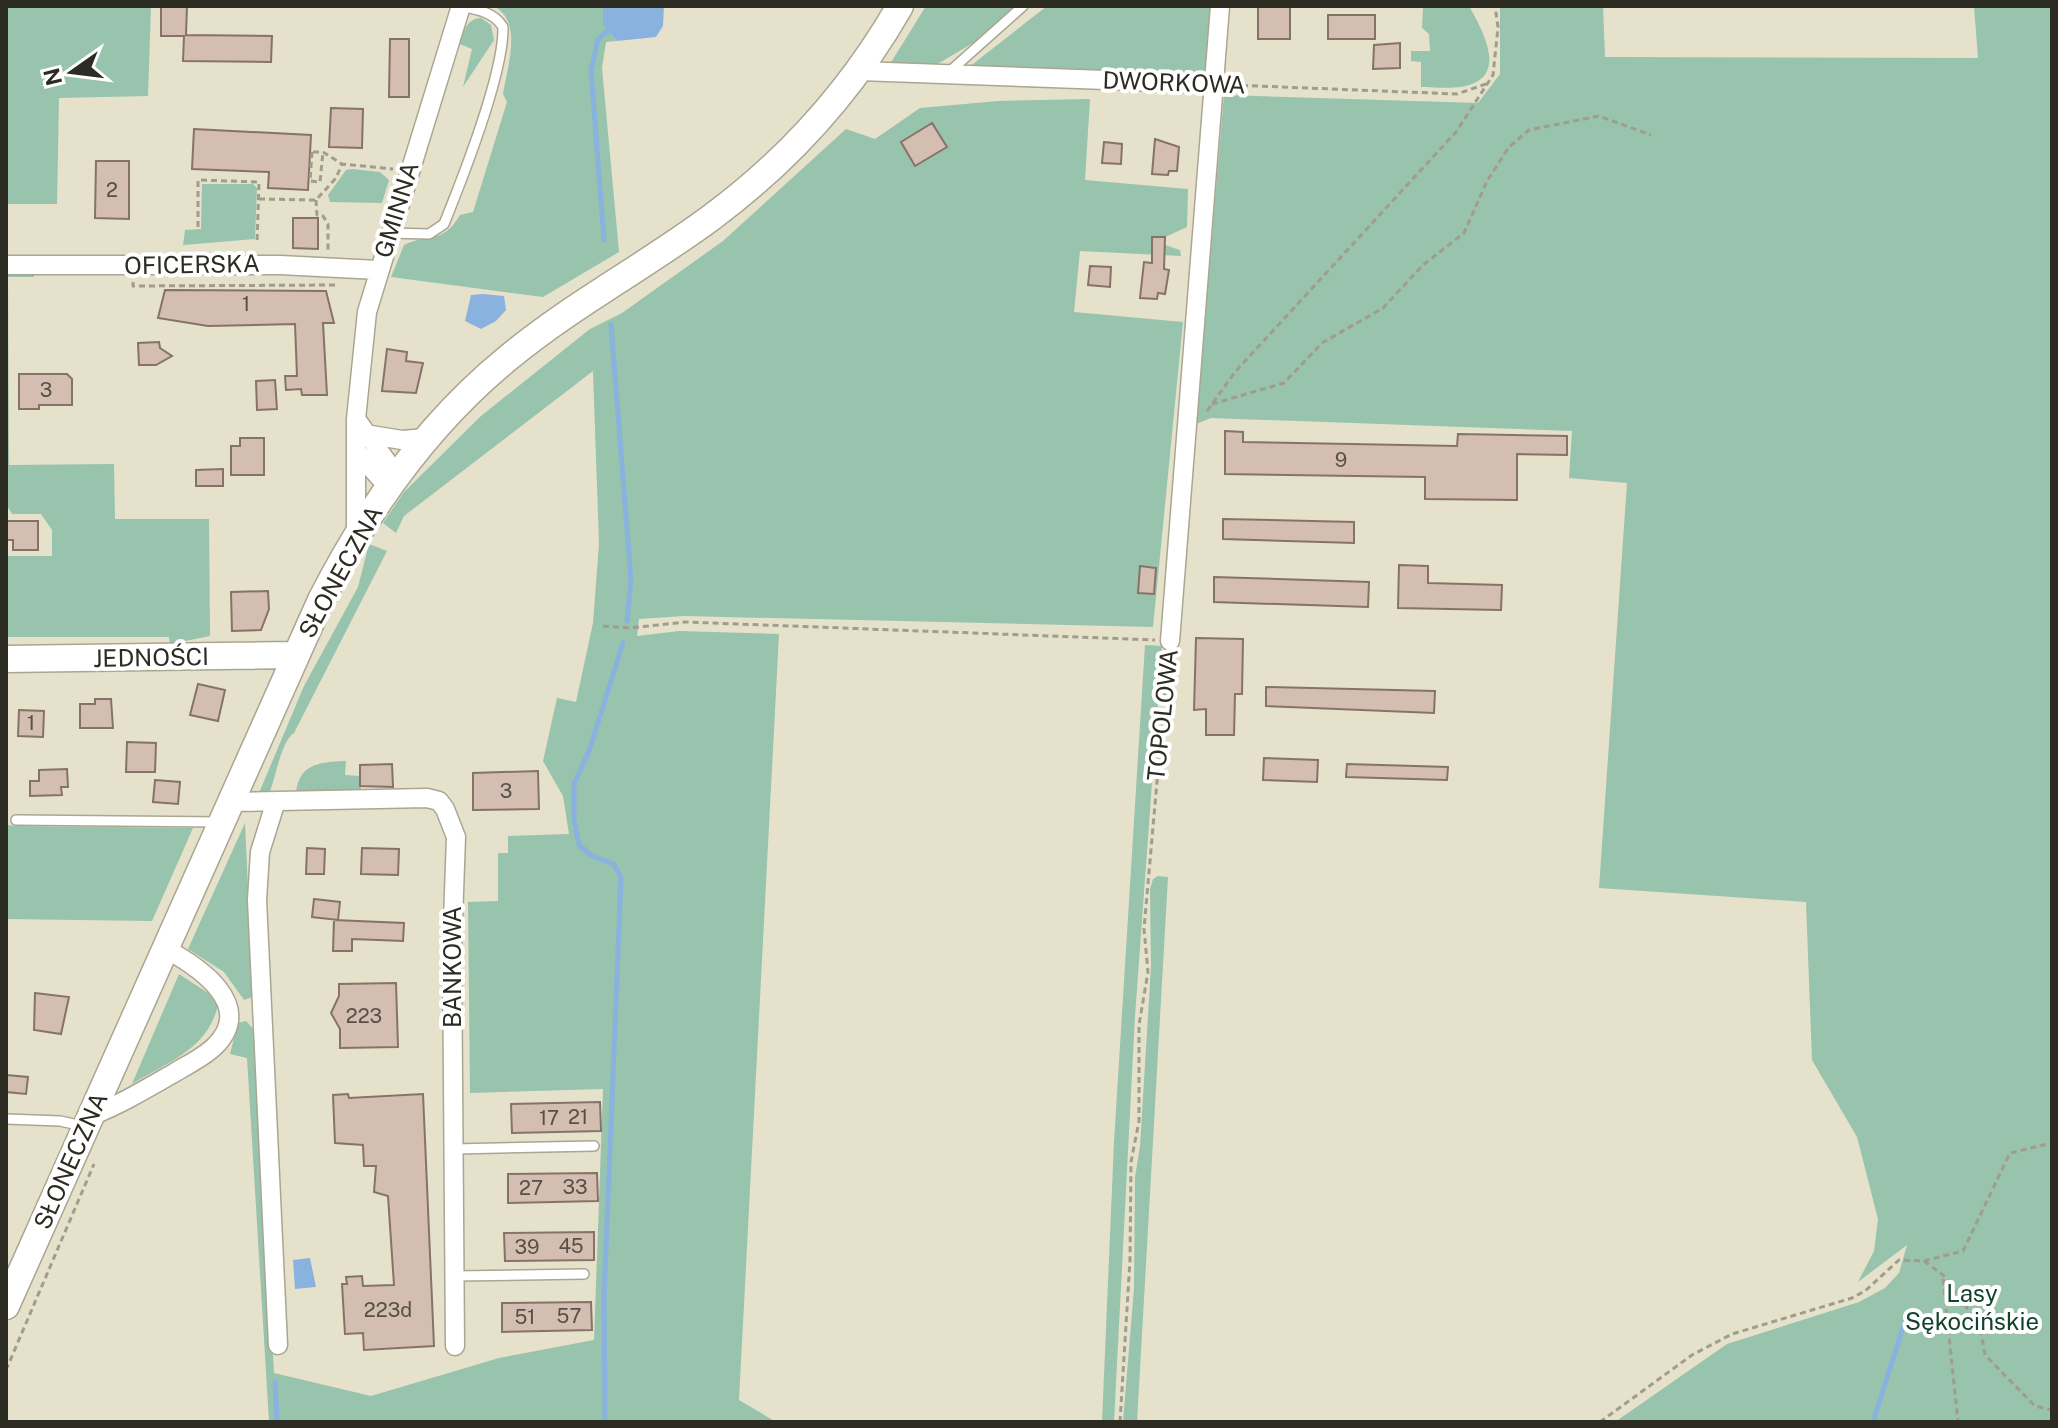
<svg xmlns="http://www.w3.org/2000/svg" width="2058" height="1428" font-family="'Public Sans',sans-serif">
<style>
.green{fill:#98c3ac}
.water{fill:#89b3de}
.lines{fill:none;stroke-linecap:round;stroke-linejoin:round}
.stream{stroke:#89b3de;stroke-width:5}
.building{fill:#d4beb2;stroke:#867367;stroke-width:2}
.lane-casing{stroke:#aaa691;stroke-width:12}
.street-casing{stroke:#aaa691;stroke-width:21}
.secondary-casing{stroke:#aaa691;stroke-width:29}
.path{stroke:#a09d8c;stroke-width:3;stroke-dasharray:6 4;stroke-linecap:butt}
.lane{stroke:#fff;stroke-width:9}
.street{stroke:#fff;stroke-width:18}
.secondary{stroke:#fff;stroke-width:26}
.labels{text-anchor:middle;stroke-width:8;stroke-linejoin:round;paint-order:stroke}
.number-label{font-size:20px;fill:#575047}
.street-label{font-size:24px;fill:#2d2c23;stroke:#fff}
.park-label{font-size:24px;fill:#12432e;stroke:#fff}
</style>
<rect width="100%" height="100%" fill="#e5e1cb"/>
<!-- green -->
<path class="green" d="M6,6H151L148,96L59,98L57,204H6Z
M493,6H603V26L617,41L606,42L602,68L619,252L543,297L391,277L404,245C429,233 442,245 460,215L473,212L507,102L503,94C507,68 524,20 493,6Z
M926,6H1015L978,40L929,69L890,64Z
M1047,6H1213L1210,77L964,71Z
M1423,6H1469C1480,26 1507,71 1472,84C1458,90 1436,87 1421,87V62L1411,61V51H1430L1429,34L1422,28Z
M1500,6H1603L1605,57L1978,58L1974,6H2052V1422H1615L1727,1344L1859,1302L1885,1288L1899,1273L1907,1245L1858,1282L1874,1251L1878,1219L1857,1137L1812,1060L1806,902L1599,888L1627,483L1569,478L1572,431L1211,418L1196,424L1224,95L1478,103L1500,74Z
M481,18L491,25L494,40L463,87L472,49L460,44C464,31 466,19 481,18Z
M1090,99L1085,180L1188,189L1187,227L1165,237V245L1180,250L1181,256L1080,251L1074,312L1183,322L1153,627L684,616L639,619L637,636L679,631L779,634L739,1400L776,1422H269L247,1058L230,1054L238,1023L246,1021L256,1032L274,1373L371,1396L499,1358L594,1340L603,1089L470,1093L468,902L498,901V853H508V836L569,834L563,796L543,761L557,698L576,702L593,623L599,544L593,371L404,516L396,533L383,523L404,492L481,416L590,329L622,313L723,241L846,129L875,139L920,108L998,101Z
M352,169L380,172L389,180L382,203L330,202L328,195L346,170Z
M202,184H253L257,188L255,239L183,245L185,230L201,229Z
M6,271H34V277H8L9,465L114,464L115,519H209L210,636L170,644L169,637H6V556H52V530L41,514H12L6,504Z
M369,544L387,551L294,733C281,741 276,777 269,794L259,793L304,686L358,587Z
M1145,645L1162,646L1135,1016L1114,1422H1102L1114,1142Z
M346,761L345,775L360,776L361,790L296,793C299,763 321,762 346,761Z
M245,823L253,997L244,1000L224,972L188,949Z
M6,825L16,826L193,828L152,921L6,919Z
M1158,876L1168,877L1137,1422H1123L1134,1288L1135,1177L1140,1146L1151,967L1150,889L1153,879Z
M179,974L208,993L218,1005C208,1049 168,1062 132,1084Z"/>
<!-- water -->
<path class="water" d="M603,6H664L663,26L656,37L617,41L603,26Z
M483,294L504,296L506,310L496,321L481,329L465,321L471,295Z
M310,1258L316,1287L295,1289L293,1260Z"/>
<g class="lines">
<!-- stream -->
<path class="stream" d="M604,240L591,71L598,39L608,31
M611,324L631,580L627,621
M275,1382L277,1422
M605,1422L604,1297L621,878L614,864L592,856L579,845L574,819V784L589,751L623,643
M1873,1422L1906,1318"/>
</g>
<!-- building -->
<path class="building" d="M161,6H187L186,35L272,36L271,62L183,61L184,36H161Z
M1258,6H1290V39H1258Z
M1328,15H1375V39H1328Z
M390,39H409V97H389Z
M1400,43V68L1373,69L1374,45Z
M331,108L363,109L362,148L329,147Z
M932,123L947,147L915,166L901,142Z
M194,129L311,135L308,190L268,188L269,172L192,169Z
M1155,139L1179,147L1177,171H1169L1168,175L1152,174Z
M1104,142L1122,144L1121,164L1102,163Z
M96,161H129V219L95,218Z
M293,218H318V249L293,248Z
M1152,237H1165L1164,269L1169,270L1165,294L1158,293L1157,299L1140,298L1144,262L1152,263Z
M1090,266L1111,267L1110,287L1088,285Z
M165,290L326,291L334,323H323L327,395H302L301,389L286,390L285,376H297L295,324L208,326L158,318Z
M159,342L160,348L172,356L156,365H139L138,343Z
M387,349L407,352L406,361L423,363L416,393L382,391Z
M19,374H67L72,379V405H39V409H19Z
M275,380L277,409L257,410L256,381Z
M1225,431L1243,432V442L1457,446L1458,434L1567,436V455L1517,454V500L1425,499V477L1225,474Z
M240,438H264V475H231V446H240Z
M223,469V486H196V470Z
M1223,519L1354,522V543L1223,539Z
M6,521H38V550H13V540H6Z
M1399,565L1428,566V583L1502,585L1501,610L1398,608Z
M1140,566L1156,568L1154,594L1138,593Z
M1214,577L1369,582L1368,607L1214,602Z
M268,591L269,609L261,630L232,631L231,592Z
M1196,638L1243,639L1242,694H1235L1234,735H1206V709L1194,710Z
M198,684L225,690L218,721L190,715Z
M1266,687L1435,691L1434,713L1266,706Z
M95,699H111L113,728H80V704H95Z
M19,710L44,711L43,737L18,736Z
M127,742L156,743L155,772H126Z
M1264,758L1318,760L1317,782L1263,780Z
M392,764L393,787L360,786V765Z
M1347,764L1448,767L1447,780L1346,777Z
M67,769L68,787H61L62,795L30,796V781H39V770Z
M538,771L539,809L473,810V773Z
M155,780L180,782L178,804L153,802Z
M307,848L325,849L324,874H306Z
M362,848L399,849L398,875L361,874Z
M314,899L340,902L338,920L312,917Z
M334,920L404,923L403,941L352,939V951H333Z
M396,983L398,1047L340,1048V1029L331,1013L339,996V984Z
M35,993L69,997L61,1034L34,1030Z
M6,1075L28,1077L26,1094L6,1092Z
M348,1094L349,1098L423,1094L434,1346L364,1350L363,1333L345,1334L342,1284H347L346,1277L362,1276L363,1286L394,1285L388,1196L374,1192L376,1166H364L363,1145L335,1143L333,1095Z
M600,1102L601,1131L512,1133L511,1104Z
M597,1173L598,1201L508,1203V1174Z
M594,1232V1260L505,1261L504,1233Z
M591,1302L592,1330L502,1332V1303Z"/>
<g class="lines">
<!-- lane casing -->
<g class="lane-casing">
<path id="lane" d="M949,72L1023,6
M390,233L429,234L444,224C463,177 504,74 503,27C494,12 476,9 460,6
M16,820L220,822
M6,1119L60,1121L83,1126
M454,1149L594,1146
M455,1276L584,1274"/>
</g>
<!-- street casing -->
<g class="street-casing">
<path id="street" d="M860,71L1216,84
M6,265H280L378,270
M371,435L402,440L426,438
M356,451L380,478L392,481L390,466L356,419
M356,535V419L367,312L461,6
M1170,641L1220,6
M232,802L427,798L439,801L445,809L456,837L452,948L455,1346
M275,804L260,852L257,900L278,1345
M91,1116C121,1104 146,1089 174,1073C187,1065 204,1057 215,1046C256,1005 199,967 166,949"/>
</g>
<!-- secondary casing -->
<g class="secondary-casing">
<path id="secondary" d="M6,659L296,655
M6,1306L321,600C368,508 427,424 508,358C572,305 646,266 712,217C790,159 852,90 900,6"/>
</g>
<!-- path -->
<path class="path" d="M1232,85L1457,94L1486,84
M312,152L310,181L320,182L323,152
M313,152H323L342,164
M259,199L316,200L336,178L342,164L393,169
M316,200L317,215L323,216L328,224V252
M198,227V180L259,182L257,244
M133,282V286L337,285
M1212,404L1284,383L1322,343L1383,308L1423,265L1464,233L1487,181L1509,147L1529,130L1599,116L1651,135
M1207,411L1235,372L1456,132L1493,75L1498,27L1495,6
M603,626L629,628L686,622L1155,640
M1924,1261L1943,1275L1980,1326L1985,1355L2035,1406L2052,1410
M1943,1279L1958,1422
M6,1370L94,1164
M1120,1422L1130,1260L1131,1162L1139,1121V1025L1148,972L1144,929L1168,657
M1600,1422L1692,1355L1732,1334L1852,1298L1865,1291L1899,1260L1924,1261L1963,1251L2010,1153L2052,1143"/>
<!-- lane -->
<use href="#lane" class="lane"/>
<!-- street -->
<use href="#street" class="street"/>
<!-- secondary -->
<use href="#secondary" class="secondary"/>
</g>
<g class="labels">
<!-- number labels -->
<g class="number-label">
<text x="112" y="197">2</text>
<text x="246" y="311">1</text>
<text x="46" y="397">3</text>
<text x="1341" y="467">9</text>
<text x="31" y="730">1</text>
<text x="506" y="798">3</text>
<text x="364" y="1023">223</text>
<text x="578" y="1124">21</text>
<text x="549" y="1125">17</text>
<text x="575" y="1194">33</text>
<text x="531" y="1195">27</text>
<text x="571" y="1253">45</text>
<text x="527" y="1254">39</text>
<text x="388" y="1317">223d</text>
<text x="569" y="1323">57</text>
<text x="525" y="1324">51</text>
</g>
<!-- street labels -->
<g class="street-label">
<text transform="translate(1174 83) rotate(2)" y="8">DWORKOWA</text>
<text transform="translate(397 210) rotate(-73)" y="8">GMINNA</text>
<text transform="translate(192 265) rotate(-1)" y="8">OFICERSKA</text>
<text transform="translate(341 572) rotate(-61)" y="8">SŁONECZNA</text>
<text transform="translate(151 658) rotate(-1)" y="8">JEDNOŚCI</text>
<text transform="translate(1163 715) rotate(-84)" y="8">TOPOLOWA</text>
<text transform="translate(453 967) rotate(-90)" y="8">BANKOWA</text>
<text transform="translate(71 1161) rotate(-66)" y="8">SŁONECZNA</text>
</g>
<!-- park labels -->
<g class="park-label">
<text x="1972" y="1302">Lasy<tspan x="1972" dy="28">Sękocińskie</tspan></text>
</g>
</g>
<!-- border -->
<rect width="2058" height="1428" fill="none" stroke="#2d2c23" stroke-width="16"/>
<!-- north arrow -->
<g transform="translate(72 72) rotate(256)" stroke="#ffffff" stroke-width="6" paint-order="stroke">
<path d="M0-6L14 30L0 20L-14 30Z" fill="#2d2c23"/>
<text y="-12" font-size="22" font-weight="bold" text-anchor="middle" fill="#2d2c23">N</text>
</g>
</svg>
